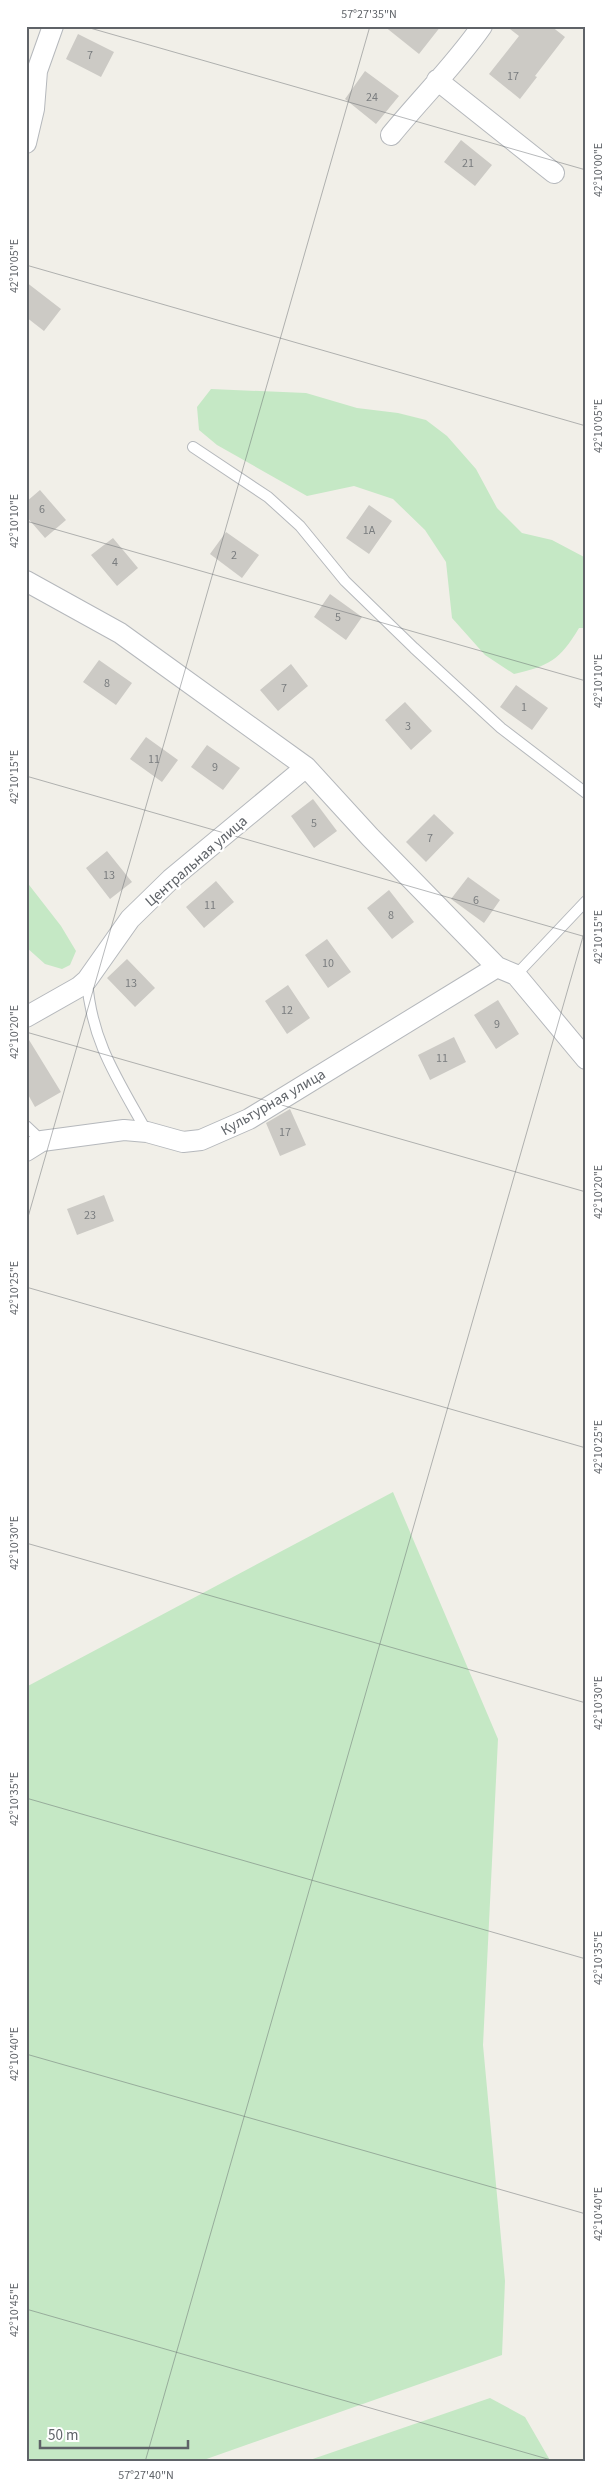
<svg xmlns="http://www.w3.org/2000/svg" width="612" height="2488" font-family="'Source Sans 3',sans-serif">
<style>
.green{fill:#c5e8c5}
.building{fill:#cccac5}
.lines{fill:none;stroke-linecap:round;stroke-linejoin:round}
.lane-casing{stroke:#b5b8bc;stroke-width:12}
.street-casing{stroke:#b5b8bc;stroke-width:22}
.lane{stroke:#fff;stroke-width:10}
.street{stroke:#fff;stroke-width:20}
.ticks{fill:none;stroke:#5f6368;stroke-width:1;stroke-opacity:0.45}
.labels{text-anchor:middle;stroke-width:4.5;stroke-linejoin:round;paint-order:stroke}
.number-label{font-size:12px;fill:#7a7d7f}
.street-label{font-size:15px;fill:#5f6368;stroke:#fff}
.neatline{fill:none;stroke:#5f6368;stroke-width:2}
.ticks-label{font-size:12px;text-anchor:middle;fill:#5f6368}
</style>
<rect width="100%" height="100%" fill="#f1efe8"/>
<!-- green -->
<path class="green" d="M211,389L306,393L357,408L398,413L426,420L447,436L476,469L497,508L522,533L552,540L586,558V628H579C560,660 549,666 514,674L485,655L452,618L446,562L425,530L393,499L354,486L307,496L217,445L199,430L197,407Z
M26,881L61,926L76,951L70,965L62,969L45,964L26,947Z
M393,1492L498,1739L483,2045L505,2281L502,2355L198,2462H26V1687Z
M490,2398L525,2417L551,2462H304Z"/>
<!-- building -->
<path class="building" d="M384,26H441L419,54Z
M506,26H551L565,37L535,76L537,77L520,99L489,74L519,36Z
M78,34L114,52L101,77L66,59Z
M365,71L399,96L376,124L345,99Z
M461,140L492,165L475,186L444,162Z
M26,282L61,309L44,331L26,317Z
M40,490L66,520L45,538L26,516V502Z
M369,505L392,521L369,554L346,538Z
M226,532L259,555L242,578L210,554Z
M113,538L138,568L117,586L91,555Z
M330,594L362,617L346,640L314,617Z
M99,660L132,683L116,705L83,682Z
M291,664L308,686L278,711L260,690Z
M516,685L548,708L532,730L500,707Z
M405,702L432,731L411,750L385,720Z
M146,737L178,760L162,782L130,759Z
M207,745L240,768L223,790L191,767Z
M313,799L337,831L314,848L291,816Z
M434,814L454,833L426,862L406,842Z
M107,851L132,882L110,899L86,868Z
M468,877L500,900L484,923L451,899Z
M216,881L234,902L204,928L186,907Z
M389,890L414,922L392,939L367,908Z
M327,939L351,972L328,988L305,955Z
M127,959L155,988L135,1007L107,978Z
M288,985L310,1018L287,1034L265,1001Z
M498,1000L519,1034L496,1049L474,1015Z
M26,1035L61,1092L35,1107L26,1091Z
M454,1037L466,1062L430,1080L418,1055Z
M290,1109L306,1145L280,1156L266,1123Z
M104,1195L114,1221L77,1235L67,1209Z"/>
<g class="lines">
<!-- lane casing -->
<g class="lane-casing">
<path id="lane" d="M193,447L268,497L300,526L345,581L414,648L501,728L586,793
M516,975L586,901
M87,980C91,1041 118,1080 147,1132
M26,1126L42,1141"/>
</g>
<!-- street casing -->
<g class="street-casing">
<path id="street" d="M437,80L554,173
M391,135C421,98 455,65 482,26
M26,143L34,109L37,71L53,26
M26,581L120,633L306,767L370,837L497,967L516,975L586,1059
M26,1017L79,987L87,980L130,919L171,879L306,767
M26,1151L42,1141L124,1130L147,1132L183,1142L201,1140L249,1119L497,967"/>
</g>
<!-- lane -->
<use href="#lane" class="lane"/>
<!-- street -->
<use href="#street" class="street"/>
</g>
<!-- ticks -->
<path class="ticks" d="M83,26L586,170M26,265L586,426M26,521L586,681M26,776L586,937M26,1032L586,1192M26,1224L370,26M26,1287L586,1448M26,1543L586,1703M26,1798L586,1959M26,2054L586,2214M26,2309L558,2462M145,2462L586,926"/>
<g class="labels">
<!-- number labels -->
<g class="number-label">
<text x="90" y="59">7</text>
<text x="513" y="80">17</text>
<text x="372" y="101">24</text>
<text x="468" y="167">21</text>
<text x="42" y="513">6</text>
<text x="369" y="534">1А</text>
<text x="234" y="559">2</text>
<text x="115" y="566">4</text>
<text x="338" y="621">5</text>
<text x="107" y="687">8</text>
<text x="284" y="692">7</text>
<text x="524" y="711">1</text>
<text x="408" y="730">3</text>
<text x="154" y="763">11</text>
<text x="215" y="771">9</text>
<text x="314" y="827">5</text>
<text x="430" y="842">7</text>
<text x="109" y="879">13</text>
<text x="476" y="904">6</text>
<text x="210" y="909">11</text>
<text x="391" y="919">8</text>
<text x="328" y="967">10</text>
<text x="131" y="987">13</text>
<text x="287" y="1014">12</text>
<text x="497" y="1028">9</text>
<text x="442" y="1062">11</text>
<text x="285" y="1136">17</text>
<text x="90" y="1219">23</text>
</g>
<!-- street labels -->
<g class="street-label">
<text transform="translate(196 861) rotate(-41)" y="5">Центральная улица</text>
<text transform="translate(273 1102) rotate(-30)" y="5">Культурная улица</text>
</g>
</g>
<!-- border -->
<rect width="612" height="2488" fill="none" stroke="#ffffff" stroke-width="55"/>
<!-- scale -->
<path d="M40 2440v8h148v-8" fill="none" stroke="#5f6368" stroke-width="2.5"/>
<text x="48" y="2440" font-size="15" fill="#5f6368" stroke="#ffffff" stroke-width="4" paint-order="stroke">50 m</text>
<rect x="28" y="28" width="556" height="2432" class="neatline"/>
<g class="ticks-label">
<text x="369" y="18">57°27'35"N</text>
<text transform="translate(598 170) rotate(-90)" y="4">42°10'00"E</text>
<text transform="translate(14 266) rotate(-90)" y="4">42°10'05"E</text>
<text transform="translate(598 426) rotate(-90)" y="4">42°10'05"E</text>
<text transform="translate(14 521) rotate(-90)" y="4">42°10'10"E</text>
<text transform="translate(598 681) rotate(-90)" y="4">42°10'10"E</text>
<text transform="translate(14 777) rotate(-90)" y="4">42°10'15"E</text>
<text transform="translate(598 937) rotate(-90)" y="4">42°10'15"E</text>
<text transform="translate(14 1032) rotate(-90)" y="4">42°10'20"E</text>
<text transform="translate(598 1192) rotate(-90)" y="4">42°10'20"E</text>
<text transform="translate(14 1288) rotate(-90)" y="4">42°10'25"E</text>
<text transform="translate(598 1447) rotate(-90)" y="4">42°10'25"E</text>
<text transform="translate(14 1543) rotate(-90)" y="4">42°10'30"E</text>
<text transform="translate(598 1703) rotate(-90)" y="4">42°10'30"E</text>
<text transform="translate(14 1799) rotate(-90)" y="4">42°10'35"E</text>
<text transform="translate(598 1958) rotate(-90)" y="4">42°10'35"E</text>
<text transform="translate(14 2054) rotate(-90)" y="4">42°10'40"E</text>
<text transform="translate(598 2214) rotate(-90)" y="4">42°10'40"E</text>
<text transform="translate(14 2310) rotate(-90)" y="4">42°10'45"E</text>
<text x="146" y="2479">57°27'40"N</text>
</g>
</svg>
